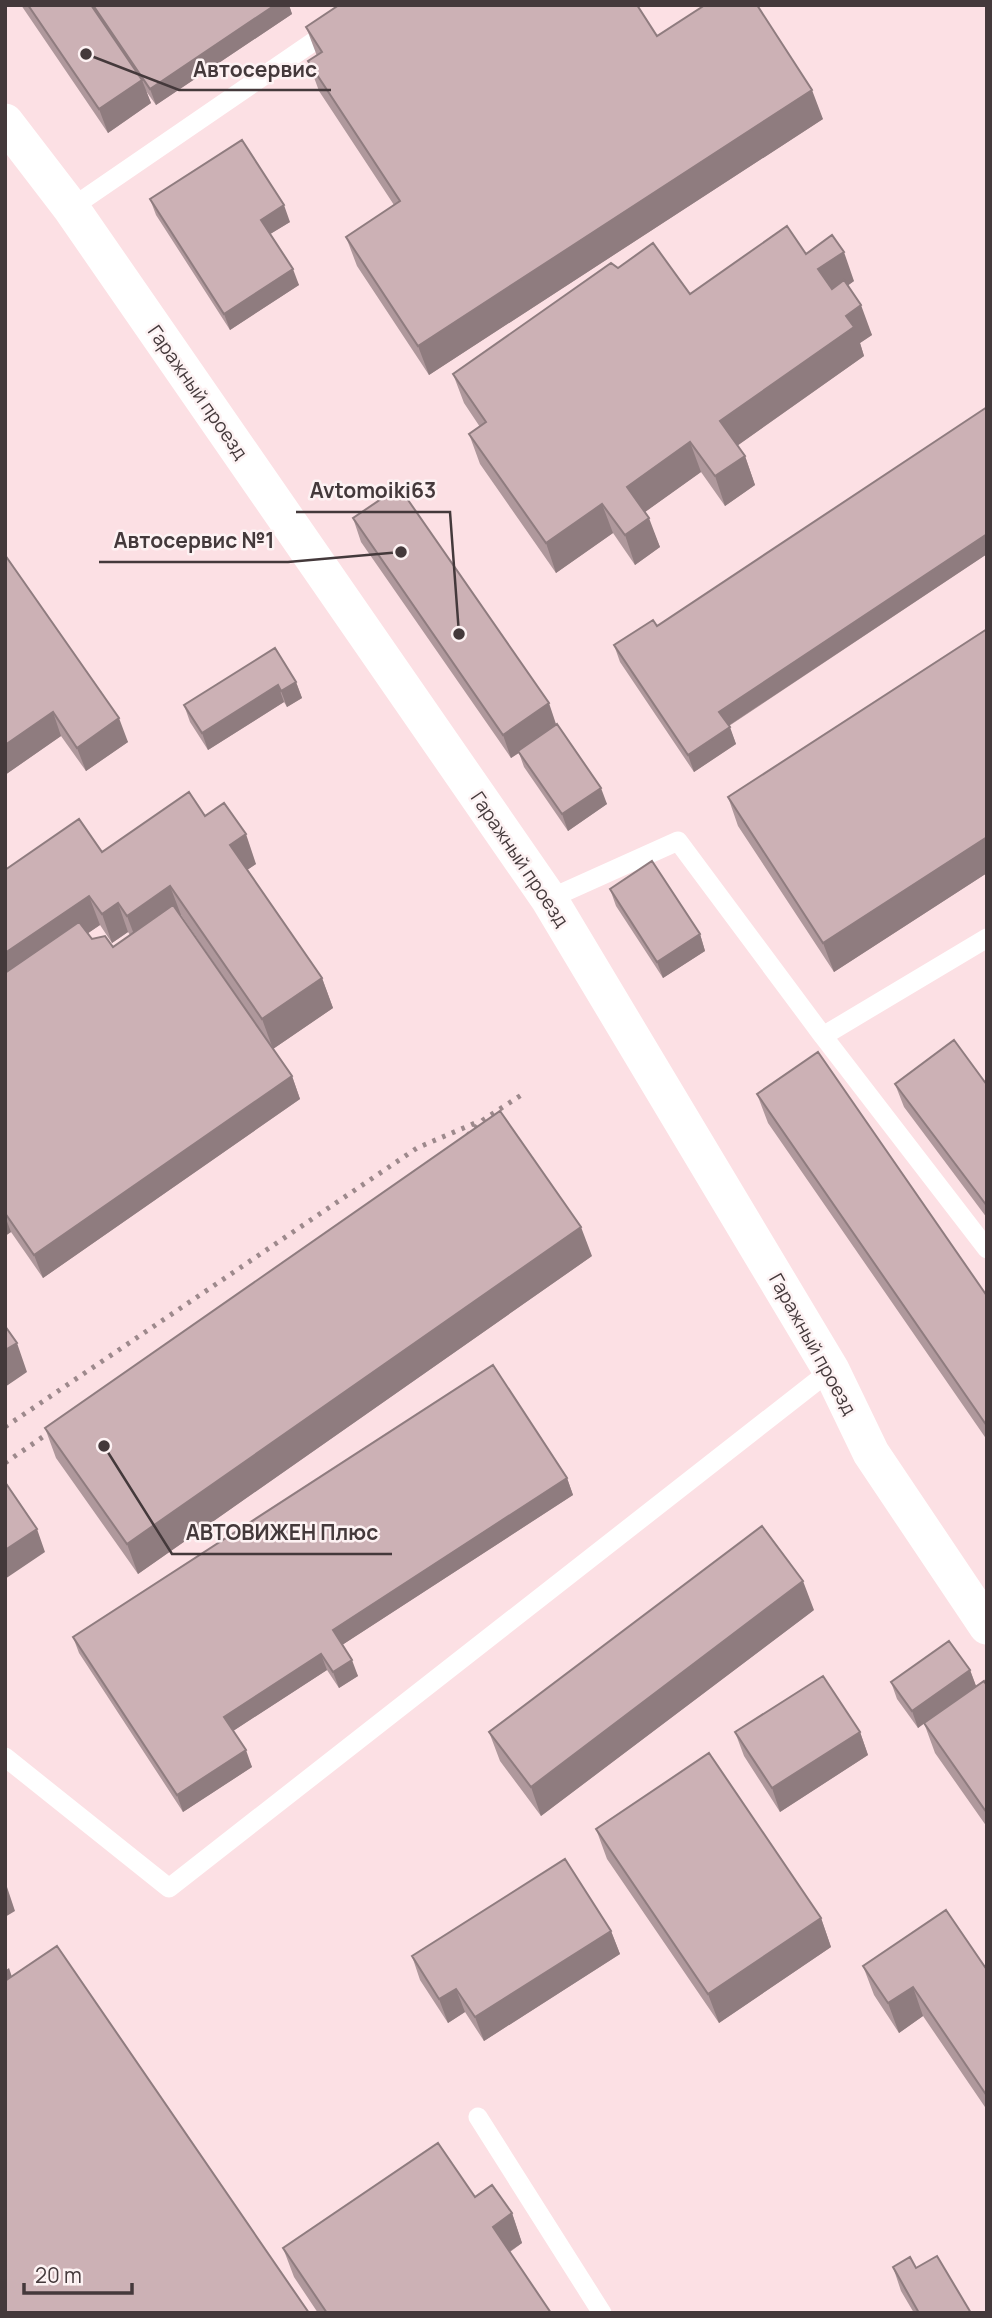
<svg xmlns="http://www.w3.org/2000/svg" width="992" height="2318" font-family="Manrope,sans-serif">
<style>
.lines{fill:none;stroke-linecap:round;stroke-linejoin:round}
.lane{stroke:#fff;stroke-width:19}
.street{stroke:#fff;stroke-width:37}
.rail{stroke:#9d898c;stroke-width:5;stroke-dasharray:3.5 7;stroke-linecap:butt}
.wall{fill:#af989c;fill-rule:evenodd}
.shaded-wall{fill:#8f7c7f}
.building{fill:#ccb1b5;stroke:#8f7c7f;stroke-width:2}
.labels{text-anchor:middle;stroke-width:5;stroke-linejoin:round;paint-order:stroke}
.street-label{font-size:19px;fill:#44393b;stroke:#fdf2f3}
.leader{fill:none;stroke:#44393b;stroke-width:2.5}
.callout-dot{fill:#44393b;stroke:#fdf2f3;stroke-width:2.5}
.callout-label{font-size:21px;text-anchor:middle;font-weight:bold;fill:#44393b;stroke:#fdf2f3;stroke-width:5;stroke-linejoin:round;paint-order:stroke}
</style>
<rect width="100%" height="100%" fill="#fce0e4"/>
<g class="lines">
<!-- lane -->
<path class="lane" d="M71,208L367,5
M549,899L678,841L823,1036L987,938
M823,1036L987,1249
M5,1757L169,1888L831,1370
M478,2117L602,2313"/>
<!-- street -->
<path class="street" d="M5,122L71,208L549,899L831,1370L871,1453L987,1626"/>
<!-- rail -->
<path class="rail" d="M460,1143L483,1120L526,1092
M5,1427L417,1148L475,1123
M5,1463L63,1423"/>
</g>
<!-- wall -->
<path class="wall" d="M21,5H289L292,14L156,105L146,91L151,103L108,133Z
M306,27L657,36L823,119L429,375L357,266L346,237L394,205L319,91L308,61L317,56Z
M150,199L290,222L270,234L299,285L230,330L156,215Z
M806,254L854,281L847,286L872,335L860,343L864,356L737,446L745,456L755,485L725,506L701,472L645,512L660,547L635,565L613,533L556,573L480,464L469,434L480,427L464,403L453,374L618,268L690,294Z
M987,407V554L729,726L736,744L694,772L620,662L614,645L657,626Z
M353,518L556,725L607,804L568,831L524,767L519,753L511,758L361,542Z
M5,555L128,742L86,771L61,736L5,775Z
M987,629V873L834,972L738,826L728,797Z
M296,682L302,698L287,707L284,702L208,750L190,722L184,705Z
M205,816L256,864L247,870L322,978L333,1008L273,1049L181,915L180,916L292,1076L300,1099L43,1278L11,1232L5,1236V870L102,852ZM100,925L112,943L128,932L130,935L113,947L92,939L88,933Z
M610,889L700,934L705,951L663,978L616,906Z
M895,1084L987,1085V1218L904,1107Z
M757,1094L987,1296V1440L768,1123Z
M592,1256L138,1574L56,1458L45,1428Z
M567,1478L573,1495L342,1645L358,1676L339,1688L327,1670L233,1731L252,1767L183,1812L79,1653L73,1637Z
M814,1610L541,1816L500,1761L489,1732Z
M970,1670L976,1686H987V1827L935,1753L924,1723L918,1728L897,1699L891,1682Z
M735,1732H860L868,1755L780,1812L744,1756Z
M596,1829L821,1918L831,1947L719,2023L607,1859Z
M611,1931L620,1954L484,2041L465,2012L448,2023L420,1980L412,1956Z
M863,1966L987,1970V2110L923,2016L899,2033L874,1995Z
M475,2197L512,2213L522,2243L510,2252L551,2313H318L294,2277L283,2248Z
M893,2267L916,2268L971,2313H914L901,2291Z"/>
<!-- shaded-wall -->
<path class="shaded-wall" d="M275,5H289L292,14L156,105L150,89Z
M142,80L151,103L108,133L99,109Z
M812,90L823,119L429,375L418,346Z
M284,205L290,222L267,236L261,220Z
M844,252L854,281L829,299L818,269Z
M293,269L299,285L230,330L224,314Z
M861,305L872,335L860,343L864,356L731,450L720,421L846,316Z
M690,442L701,472L638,517L627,487Z
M745,456L755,485L725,506L715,476Z
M602,504L613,533L556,573L546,543Z
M649,518L660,547L635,565L625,535Z
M987,534V554L725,728L719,712Z
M296,682L302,698L287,707L281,691Z
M278,685L284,702L208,750L202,733Z
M549,703L557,727L511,758L503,735Z
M53,712L61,736L5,775V745Z
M119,718L128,742L86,771L77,748Z
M730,727L736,744L694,772L688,755Z
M601,788L607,804L568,831L562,814Z
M246,834L256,864L241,874L230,845Z
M987,837V873L834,972L823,943Z
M170,886L181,915L138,945L127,916Z
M89,896L100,925L5,990V953Z
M118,903L128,932L112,943L102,914Z
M700,934L705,951L663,978L657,962Z
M322,978L333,1008L273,1049L262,1019Z
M292,1076L300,1099L43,1278L34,1255Z
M5,1216L11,1232L5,1236Z
M581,1227L592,1256L138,1574L127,1544Z
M17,1343L27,1372L5,1387V1350Z
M567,1478L573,1495L339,1647L333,1630Z
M37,1529L45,1552L5,1579V1550Z
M803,1581L814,1610L541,1816L531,1787Z
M321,1654L327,1670L230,1733L224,1717Z
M352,1660L358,1676L339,1688L333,1672Z
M970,1670L976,1686L918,1728L912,1711Z
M860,1732L868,1755L780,1812L772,1788Z
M246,1750L252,1767L183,1812L177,1795Z
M7,1887L15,1911L5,1917V1888Z
M821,1918L831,1947L719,2023L708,1994Z
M611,1931L620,1954L484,2041L475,2017Z
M9,1968L12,1977L5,1981V1971Z
M913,1987L923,2016L899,2033L888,2003Z
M456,1989L465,2012L448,2023L439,1999Z
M512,2213L522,2243L503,2256L493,2227Z"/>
<!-- building -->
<path class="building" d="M28,5H91L142,80L99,109Z
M93,5H275L150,89Z
M339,5H637L657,36L705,5H757L812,90L418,346L346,237L400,201L308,61L322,52L306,27Z
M242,140L284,205L261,220L293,269L224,314L150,199Z
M787,226L806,254L832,235L844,252L818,269L832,289L844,280L861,305L846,316L854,327L720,421L745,456L715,476L690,442L627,487L649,518L625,535L602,504L546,543L469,434L486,422L453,374L611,263L618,268L653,243L690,294Z
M987,407V534L719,712L730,727L688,755L614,645L653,620L657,626Z
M399,487L549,703L503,735L353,518Z
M5,555L119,718L77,748L53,712L5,745Z
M987,629V837L823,943L728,797Z
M275,648L296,682L281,691L278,685L202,733L184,705Z
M557,724L601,788L562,814L518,751Z
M189,792L205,816L224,803L246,834L230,845L322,978L262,1019L170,886L127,916L118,903L102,914L89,896L5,953V870L79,819L102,852Z
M652,861L700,934L657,962L610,889Z
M173,905L292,1076L34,1255L5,1213V973L79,922L92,939L105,936L113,947Z
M954,1040L987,1085V1206L895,1084Z
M818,1052L987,1296V1426L757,1094Z
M500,1111L581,1227L127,1544L45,1428Z
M5,1326L17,1343L5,1350Z
M493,1365L567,1478L333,1630L352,1660L333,1672L321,1654L224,1717L246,1750L177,1795L73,1637Z
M5,1482L37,1529L5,1550Z
M762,1526L803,1581L531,1787L489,1732Z
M949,1641L970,1670L912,1711L891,1682Z
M823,1676L860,1732L772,1788L735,1732Z
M984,1681L987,1686V1813L924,1723Z
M709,1753L821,1918L708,1994L596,1829Z
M565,1859L611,1931L475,2017L456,1989L439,1999L412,1956Z
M946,1910L987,1970V2096L913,1987L888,2003L863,1966Z
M57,1946L309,2313H5V1981Z
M438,2143L475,2197L492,2185L512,2213L493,2227L551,2313H327L283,2248Z
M937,2256L971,2313H919L893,2267L910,2257L916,2268Z"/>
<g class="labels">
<!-- street labels -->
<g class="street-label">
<text transform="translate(198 392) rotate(55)" y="7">Гаражный проезд</text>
<text transform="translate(520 859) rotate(56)" y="7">Гаражный проезд</text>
<text transform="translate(813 1344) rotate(61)" y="7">Гаражный проезд</text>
</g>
</g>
<!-- callouts -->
<path class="leader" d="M86 54L179 90H331M459 634L450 512H296M401 552L288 562H99M104 1446L172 1554H392"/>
<g class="callout-dot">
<circle cx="86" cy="54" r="7"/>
<circle cx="459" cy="634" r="7"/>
<circle cx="401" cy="552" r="7"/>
<circle cx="104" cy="1446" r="7"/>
</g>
<g class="callout-label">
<text x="255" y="77">Автосервис</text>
<text x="373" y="498">Avtomoiki63</text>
<text x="194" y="548">Автосервис №1</text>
<text x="282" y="1540">АВТОВИЖЕН Плюс</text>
</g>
<!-- border -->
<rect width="992" height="2318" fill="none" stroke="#44393b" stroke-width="14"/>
<!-- scale -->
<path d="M24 2283v10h108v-10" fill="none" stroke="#44393b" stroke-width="3.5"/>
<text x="35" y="2283" font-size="21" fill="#44393b" stroke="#fdf2f3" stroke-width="5" paint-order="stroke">20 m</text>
</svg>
